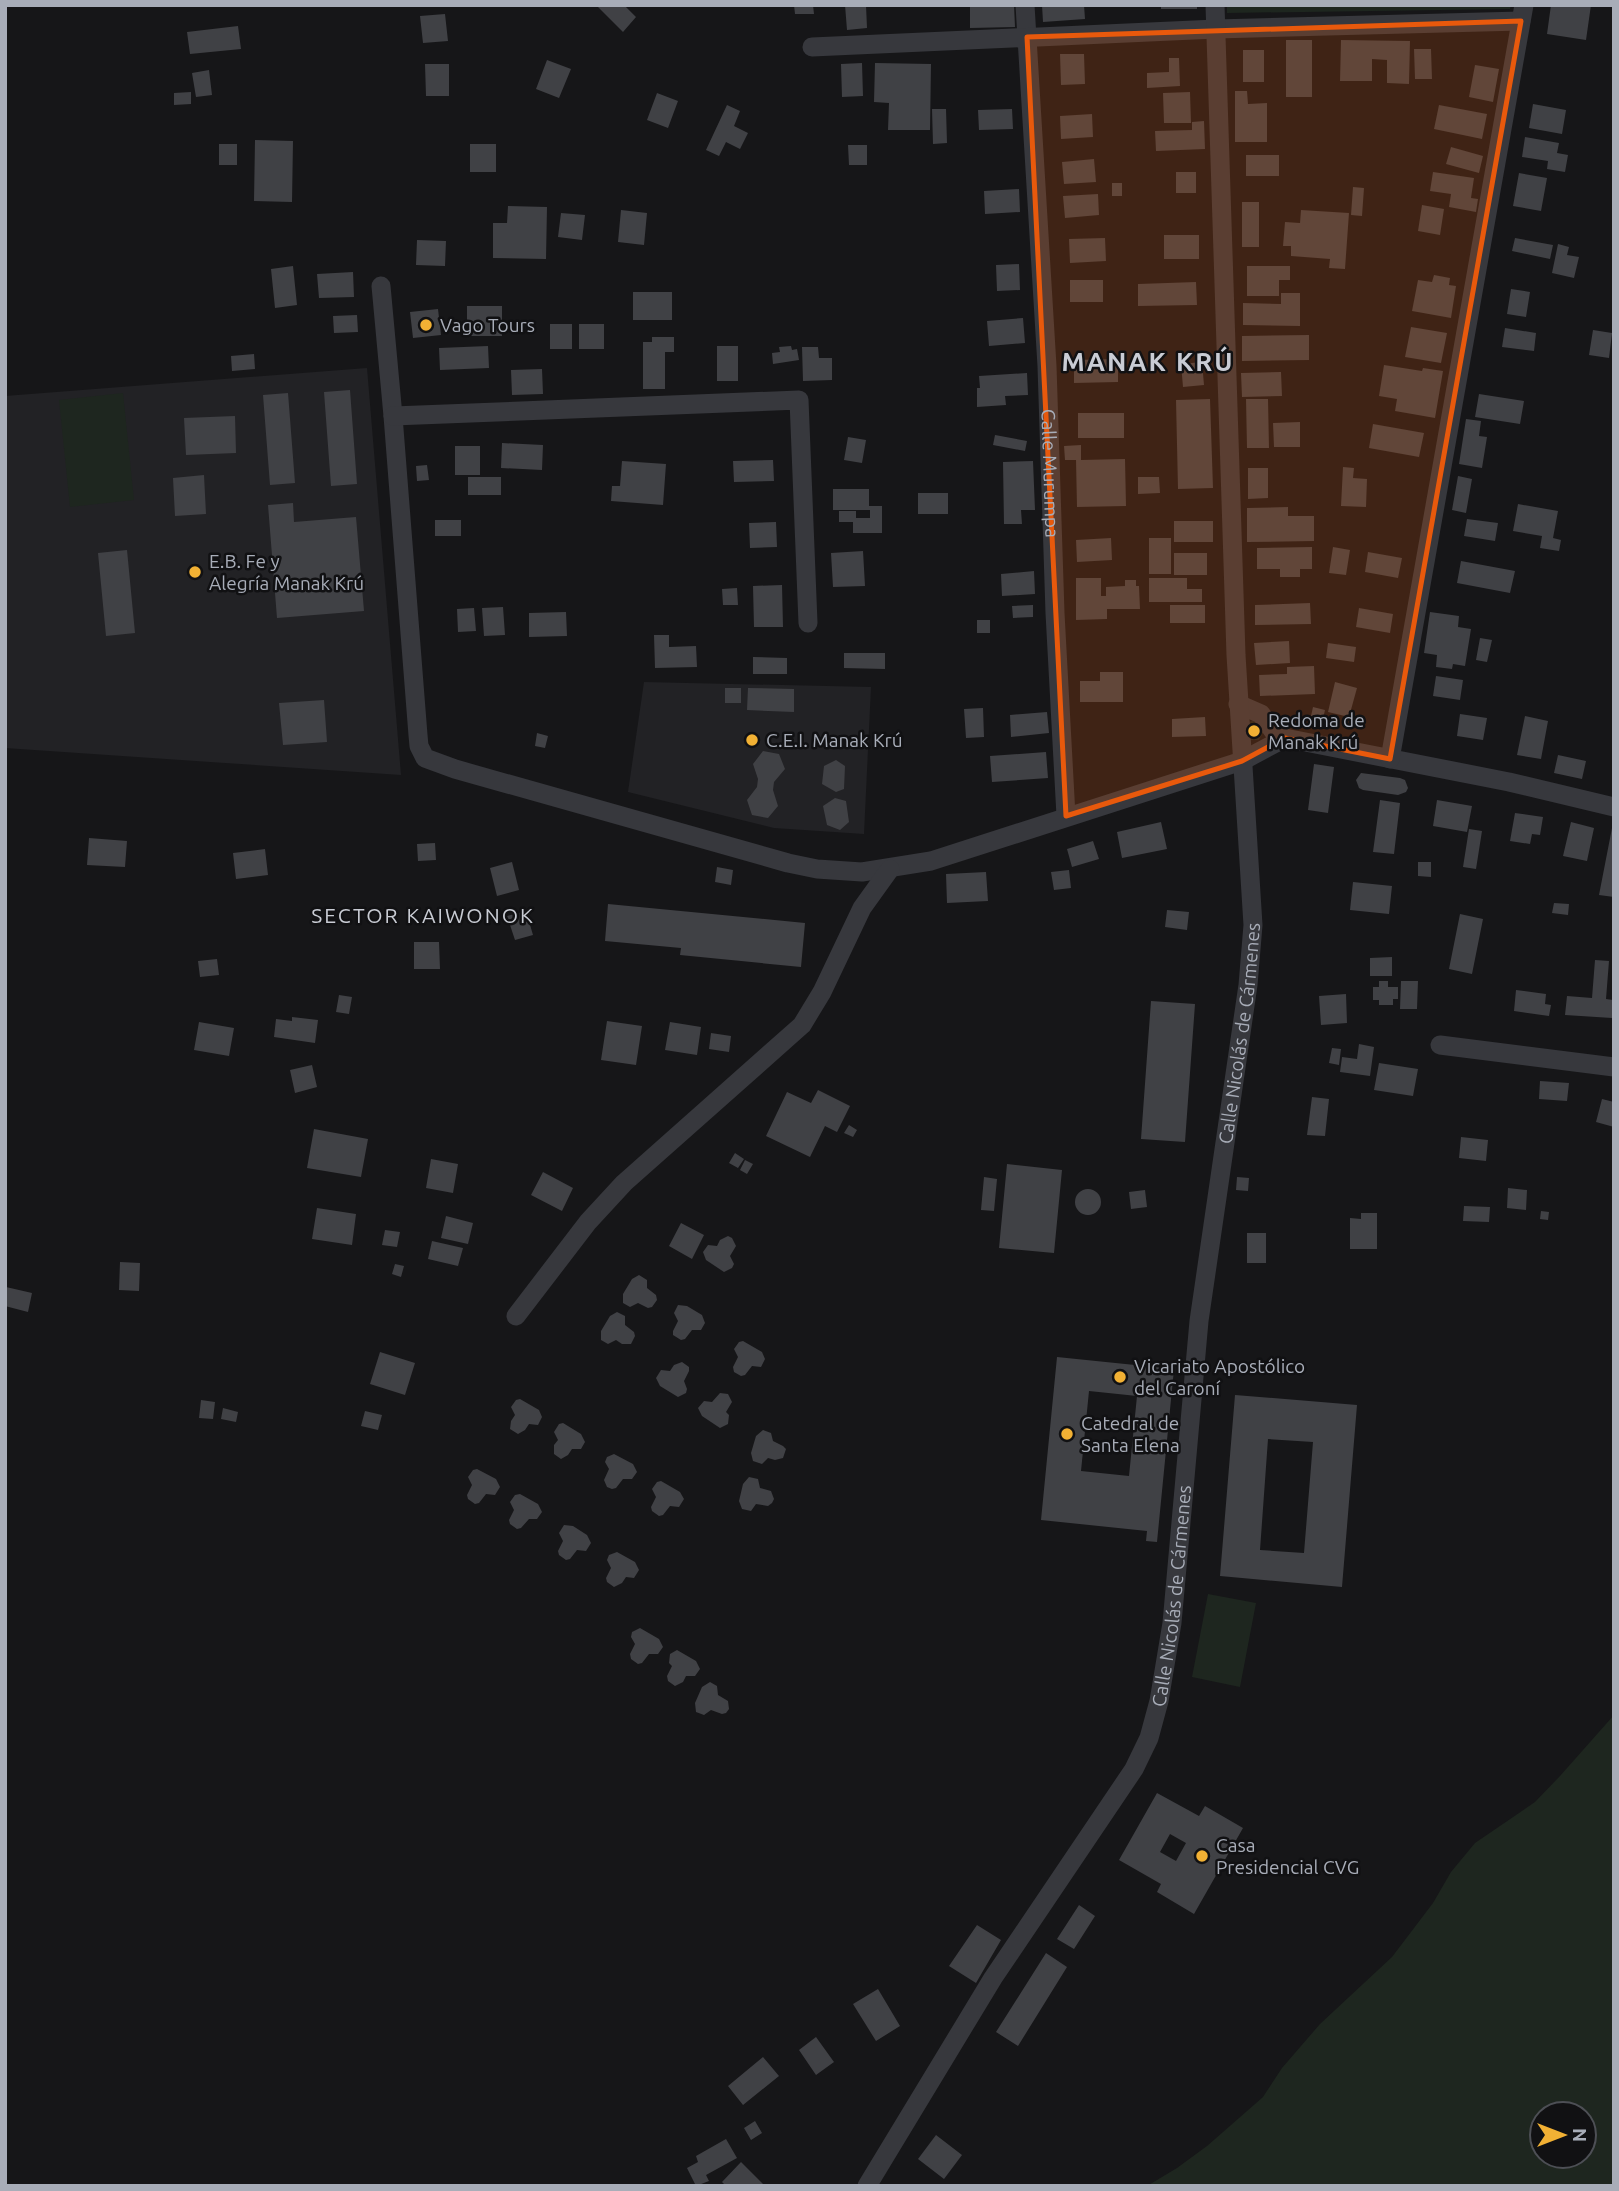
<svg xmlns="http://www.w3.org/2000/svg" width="1619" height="2191" font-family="Ubuntu,sans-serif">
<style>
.built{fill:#222225}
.green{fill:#1e261f;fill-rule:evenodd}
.building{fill:#404145;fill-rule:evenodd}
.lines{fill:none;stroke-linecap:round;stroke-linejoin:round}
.street{stroke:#37383d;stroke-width:19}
.marked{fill:#e8590c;fill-opacity:0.2;stroke:#e8590c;stroke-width:5;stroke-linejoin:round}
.poi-dot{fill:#f2b134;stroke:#111113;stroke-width:2.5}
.labels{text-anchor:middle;stroke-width:5;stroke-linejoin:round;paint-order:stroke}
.poi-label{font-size:19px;fill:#a8adb8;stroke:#111113;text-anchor:start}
.street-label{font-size:19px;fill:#a8adb8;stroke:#111113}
.neighbourhood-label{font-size:21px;letter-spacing:2px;fill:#c9ccd4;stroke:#111113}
.district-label{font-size:26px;font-weight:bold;letter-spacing:2px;fill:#c9ccd4;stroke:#111113}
</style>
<rect width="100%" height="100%" fill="#161618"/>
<!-- built -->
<path class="built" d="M367,368L401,775L5,748V396Z
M644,682L871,687L864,834L774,828L628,792Z"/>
<!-- green -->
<path class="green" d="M1227,5H1511L1510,9L1227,13Z
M123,393L134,500L70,507L59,400Z
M1254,720L1264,731L1259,740H1248L1249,722Z
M1208,1594L1256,1603L1240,1687L1192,1677Z
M1614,1715V2186H1147L1177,2168L1207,2146L1263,2097L1282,2068L1320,2024L1392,1957L1433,1903L1451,1872L1475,1843L1535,1802L1560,1776ZM1584,2114V2156H1542V2114Z"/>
<!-- building -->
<path class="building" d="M596,5H624L636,17L623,32Z
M794,5H813L814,14H795Z
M845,5H866L867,28L847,30Z
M970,5H1014L1015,27L970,28Z
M1042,5H1084L1085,19L1043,22Z
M1161,5H1197V9H1161Z
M1551,5H1591L1586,40L1547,34Z
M445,14L448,41L423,43L420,16Z
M238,26L241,49L190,54L187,32Z
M1286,40H1312V97H1286Z
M1341,40L1410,41L1409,84L1387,83V60L1372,59V81H1340Z
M1414,49H1431L1432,79H1415Z
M1243,50H1264V82H1243Z
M1060,54H1084L1085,84L1061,85Z
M1169,58H1179L1180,86L1147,88V73L1169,72Z
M547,60L571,69L559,98L536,89Z
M862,63L863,96L842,97L841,64Z
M875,63L931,64L930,130H888L889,103L874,102Z
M425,64H449V96H426Z
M1475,65L1499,69L1493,102L1469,97Z
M209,70L212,95L196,97L192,73Z
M1235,91H1247L1248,104L1267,103V142H1235Z
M191,92V104L174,105V93Z
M1190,92L1191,123H1164L1163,93Z
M657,93L678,101L668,128L647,120Z
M1533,104L1566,110L1562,134L1529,128Z
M727,105L740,111L734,126L748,133L740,149L726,142L719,156L706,150Z
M1439,105L1487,114L1482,139L1434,129Z
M932,109H946L947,143L933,144Z
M1012,109L1013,129L979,130L978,110Z
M1092,114L1093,137L1061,139L1060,116Z
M1204,121L1205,149L1156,151L1155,131L1192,130V122Z
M1525,137L1559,143L1557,153L1568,155L1565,172L1547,169L1548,161L1522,157Z
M255,140L293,141L292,202L254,201Z
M219,144H237V165H219Z
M470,144H496V172H470Z
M848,145H867V165H849Z
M1451,147L1483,156L1479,173L1446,164Z
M1246,155H1279V176H1246Z
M1094,159L1096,182L1064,184L1062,162Z
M1176,172H1196V193H1176Z
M1433,172L1474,178L1471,198L1478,199L1476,212L1449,207L1451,194L1430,191Z
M1519,173L1547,178L1541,211L1513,206Z
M1112,183H1122V196H1112Z
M1353,187L1364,188L1362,216L1351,215Z
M1019,189L1020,212L985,214L984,191Z
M1098,194L1099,215L1065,218L1063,196Z
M1242,202H1259V247H1242Z
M1422,205L1444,209L1440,235L1418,231Z
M508,206L547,207L546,259L493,258V223H507Z
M621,210L647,213L644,245L618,242Z
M1301,210L1349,213L1345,269L1329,268L1330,259L1291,256V246H1283L1285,222L1300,223Z
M561,213L585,215L582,240L558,237Z
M1164,235H1199V259H1164Z
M1105,238L1106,261L1070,263L1069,239Z
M1515,238L1553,245L1550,259L1512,251Z
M417,240L446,241L445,266L416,265Z
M1558,244L1569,247L1567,255L1579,257L1574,278L1552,273Z
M1019,264L1020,290L997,291L996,265Z
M293,266L297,305L275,308L271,269Z
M1247,266H1290V280H1279V296H1247Z
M353,272L354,297L319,298L317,274Z
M1434,275L1450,278L1449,285L1456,286L1451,318L1412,311L1418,280L1432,282Z
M1070,280H1103V302H1070Z
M1196,282L1197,305L1138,306V284Z
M1511,289L1530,292L1526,317L1507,314Z
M633,292H672V320H633Z
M1281,293H1300V326L1243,325V303L1281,304Z
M467,306H502V336H467Z
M438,309L441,335L413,338L410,312Z
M357,315L358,332L334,333L333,316Z
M1023,318L1025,343L989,346L987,321Z
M550,324H572V349H550Z
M579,324H604V349H579Z
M1411,327L1447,333L1441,363L1405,357Z
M1505,328L1536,333L1534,351L1502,347Z
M1593,330L1612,333L1609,358L1589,355Z
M1309,335V360L1242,361V336Z
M652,337H674V352H665V389H643V342H652Z
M488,346L489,368L440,370L439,348Z
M717,346H738V381H717Z
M791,346L792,350L797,349L799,360L773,364L772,353L780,352L779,347Z
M802,347H818L819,358H832V380L803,381Z
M254,354L255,369L232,371L231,356Z
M1118,359V382L1074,383V360Z
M1202,362L1204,385L1183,387L1181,364Z
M1384,365L1422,371L1423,368L1443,371L1435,418L1395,411L1397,399L1379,396Z
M542,369L543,394L512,395L511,370Z
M1281,372L1282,396L1242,397L1241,373Z
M1027,373L1028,395L1005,396L1006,405L977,407V388H980L979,376Z
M350,390L357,484L331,486L324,392Z
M288,393L295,483L270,485L263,395Z
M1479,394L1524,401L1520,424L1475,417Z
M1210,399L1213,488L1178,489L1176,400Z
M1246,399H1268L1269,448H1247Z
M1078,413H1124V438H1078Z
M235,416L236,453L186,455L184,418Z
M1466,419L1481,421L1479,436L1487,437L1482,468L1459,464Z
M1300,422V447H1274L1273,423Z
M1373,424L1424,433L1419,457L1369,448Z
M995,435L1027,441L1025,451L993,445Z
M848,437L866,440L862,463L844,460Z
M502,443L543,445L542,470L501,468Z
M1081,445V460L1125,459L1126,506L1077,507L1076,460H1065L1064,446Z
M455,446H480V475H455Z
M773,460L774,481L734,482L733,461Z
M622,461L666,464L663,505L611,501L612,486H620Z
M1033,461L1035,510H1021L1022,524H1004L1003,462Z
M427,465L429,480L417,481L416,466Z
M1343,467L1354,468L1353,478L1367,479L1366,507L1341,506Z
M1248,468H1268V498L1248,499Z
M204,475L206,514L175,516L173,478Z
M1458,476L1472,479L1466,513L1452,510Z
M468,477H501V495H468Z
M1138,477H1159L1160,493L1138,494Z
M833,489H869V506H882V533H853V522H839V511H856V518H870V510H833Z
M918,493H948V514H918Z
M293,503L294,522L356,517L364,611L277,618L268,505Z
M1518,504L1558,511L1553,538L1561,540L1559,551L1540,548L1542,536L1513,531Z
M1288,507V516H1314V541L1247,542V508Z
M1467,519L1498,523L1495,541L1464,536Z
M435,520H461V536H435Z
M1174,521H1213V542H1174Z
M776,522L777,547L750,548L749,523Z
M1111,538L1112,560L1077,562L1076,540Z
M1149,538H1171V574H1149Z
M1312,547V569H1300V577H1280V569H1257V548Z
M1333,547L1350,550L1346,575L1329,573Z
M127,550L135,633L106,636L98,553Z
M863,551L865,586L833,587L831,553Z
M1368,552L1402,558L1398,578L1365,572Z
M1174,553H1207V575H1174Z
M1461,561L1515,571L1510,593L1457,583Z
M1034,571L1035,594L1002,596L1001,574Z
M1076,578H1101V596H1106V587L1125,586V580H1136V586H1139L1140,609H1107V619L1076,620Z
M1149,578H1187V589H1202V602H1149Z
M782,585L783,627H754L753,586Z
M737,588L738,605H723L722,589Z
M1310,603L1311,624L1255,625V605Z
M1033,605V617L1013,618L1012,606Z
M1170,605H1205V623H1170Z
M503,607L505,635L484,636L482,608Z
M474,608L476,631L458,632L457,609Z
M1359,608L1393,614L1390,633L1356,627Z
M566,612L567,636L529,637V613Z
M1430,612L1459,616L1458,627L1471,629L1465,666L1453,664L1452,669L1436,667L1437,655L1424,653Z
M977,620H990V633H977Z
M654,635H669V647L696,646L697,667L655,668Z
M1480,638L1492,640L1487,662L1476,660Z
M1289,641L1290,663L1256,665L1254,643Z
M1328,643L1356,647L1354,662L1326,658Z
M844,653H885V669L844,668Z
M753,657L787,658V674H753Z
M1314,666L1315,694L1260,696L1259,675L1287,674V667Z
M1100,672H1123V702H1080V681H1100Z
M1436,676L1463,680L1460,700L1433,696Z
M1335,682L1357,688L1349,717L1328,712Z
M725,688H741V703H725Z
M748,688L794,689V712L747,710Z
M324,700L327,742L283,745L279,703Z
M1313,707L1325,710L1323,719L1311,716Z
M983,708L984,737L966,738L964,709Z
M1047,712L1049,733L1011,737L1010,715Z
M1460,714L1487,718L1483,740L1457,736Z
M1525,716L1548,721L1541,759L1517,755Z
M1205,717L1206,736L1172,737V719Z
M537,733L548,736L545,748L535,746Z
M763,751L779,754L785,769L774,782L773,790L778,806L768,818L752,815L747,800L757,787L758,779L753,764Z
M1046,752L1048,778L992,782L990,756Z
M1558,755L1586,761L1582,779L1554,773Z
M836,760L845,766L844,789L836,792L822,784L824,766Z
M1314,764L1334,767L1328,813L1308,810Z
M1361,773L1400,778L1405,780L1408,788L1406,792L1398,795L1363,790L1359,788L1356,780Z
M835,798L846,801L849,822L840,830L827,825L823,806Z
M1380,800L1400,803L1394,854L1373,852Z
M1437,800L1472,806L1467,832L1433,826Z
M1515,813L1543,817L1540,835L1532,834L1530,844L1510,841Z
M1161,822L1167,849L1122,858L1117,832Z
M1571,822L1594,828L1587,861L1563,856Z
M1612,828H1614V897L1599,895Z
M1469,829L1482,831L1476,869L1463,867Z
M89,838L127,841L125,867L87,865Z
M1093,841L1099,859L1072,867L1067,849Z
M435,843L436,860L418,861L417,844Z
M265,849L268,875L236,879L233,853Z
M512,862L519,890L497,896L490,868Z
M1418,862H1431V877L1418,876Z
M717,867L733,870L731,885L715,882Z
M1069,870L1071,888L1054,890L1051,872Z
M986,872L988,901L947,903L946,874Z
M1353,882L1392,886L1389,914L1350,910Z
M1554,903L1569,904L1568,915L1552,913Z
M608,904L805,923L801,967L680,955L681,948L605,941Z
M1167,910L1189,912L1187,930L1165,927Z
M526,911L533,935L515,940L507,916Z
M1460,914L1483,919L1472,974L1449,969Z
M414,942H439L440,969H414Z
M1392,957V976H1370V958Z
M217,959L219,975L200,977L198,961Z
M1595,960L1609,961L1606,999L1613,1000L1612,1018L1565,1015L1567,996L1592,998Z
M1379,981H1388V987H1398V999H1393V1005H1379V1000H1373V987H1379Z
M1401,981H1418L1417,1009H1400Z
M1516,990L1546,994L1545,1004L1551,1005L1549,1016L1514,1011Z
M1346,994L1347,1023L1321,1025L1319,996Z
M339,995L352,997L349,1014L336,1012Z
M1151,1001L1195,1004L1185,1142L1141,1139Z
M292,1017L318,1020L315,1043L274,1037L276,1019L292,1021Z
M607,1021L642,1026L636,1065L601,1060Z
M199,1022L234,1028L229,1056L194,1050Z
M670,1022L701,1027L697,1055L665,1050Z
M711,1033L731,1036L729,1052L709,1049Z
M1359,1044L1374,1047L1370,1076L1340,1072L1342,1057L1357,1059Z
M1332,1048L1341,1049L1339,1065L1329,1063Z
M1379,1063L1418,1069L1413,1096L1374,1090Z
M312,1065L317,1087L295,1093L290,1070Z
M1540,1081L1569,1083L1567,1101L1539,1099Z
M818,1090L850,1106L837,1132L825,1126L810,1157L766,1136L787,1092L811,1103Z
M1312,1097L1329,1099L1325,1136L1307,1135Z
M1602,1099L1614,1102V1127L1596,1122Z
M849,1125L857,1130L853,1137L844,1133Z
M314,1129L368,1139L361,1177L307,1168Z
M1461,1137L1488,1140L1486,1161L1459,1158Z
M735,1153L744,1159L738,1168L729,1163Z
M431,1159L458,1164L453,1193L426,1188Z
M745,1160L753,1164L747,1174L740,1170Z
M1007,1164L1062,1170L1054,1253L999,1248Z
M543,1172L573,1188L562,1211L531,1195Z
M984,1177L997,1179L994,1211L981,1210Z
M1237,1177L1249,1178L1248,1191L1236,1190Z
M1508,1188L1527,1190L1526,1210L1507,1208Z
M1075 1202a13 13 0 1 1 26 0a13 13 0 1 1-26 0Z
M1145,1190L1147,1207L1131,1209L1129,1192Z
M1464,1206L1490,1207L1489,1222L1463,1221Z
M317,1208L356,1214L352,1245L312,1239Z
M1541,1211L1549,1212L1548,1220L1540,1219Z
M1361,1213H1377V1249H1350V1218L1361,1219Z
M446,1216L473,1223L468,1244L441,1238Z
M681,1223L704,1235L692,1259L669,1246Z
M385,1230L400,1232L397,1247L382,1245Z
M1247,1233H1266V1263H1247Z
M728,1236L732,1238L736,1246L730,1256L734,1264L732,1268L724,1272L706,1260L703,1252L708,1245L717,1246L720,1240Z
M432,1241L463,1248L458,1266L428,1259Z
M120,1262L140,1263L139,1291L119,1290Z
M395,1264L404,1266L401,1277L392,1274Z
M639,1275L647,1280V1288L656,1295L657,1300L652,1307L648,1308L638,1303L630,1307L623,1303V1294L632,1279Z
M6,1287L32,1293L28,1312L5,1306Z
M678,1305L687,1306L702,1315L705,1323L701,1330H692L685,1339L681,1340L673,1335V1331L678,1321L674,1313Z
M617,1312L625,1316V1325L634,1332L635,1336L631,1344H622L616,1340L608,1344L601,1340V1331L610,1316Z
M743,1341L762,1352L765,1359L761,1367L752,1366L745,1375L741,1376L734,1372L733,1367L738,1357L734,1349L739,1342Z
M380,1352L415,1363L405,1395L370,1384Z
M1057,1357L1174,1369L1157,1542L1146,1541L1147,1531L1041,1520ZM1089,1391L1137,1396L1129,1476L1081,1471Z
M682,1362L689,1367V1371L684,1381L687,1389L686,1393L678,1397L660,1386L656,1378L661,1370L670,1371L674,1365Z
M720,1393L728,1394L732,1402L726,1412L729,1415L728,1424L720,1428L702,1416L698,1408L704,1401L712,1402Z
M1235,1395L1357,1405L1342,1587L1220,1576ZM1268,1439L1313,1442L1304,1553L1260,1550Z
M520,1399L539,1410L542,1417L538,1425L529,1424L525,1430L518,1434L510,1429L511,1421L515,1415L511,1407L516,1400Z
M201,1400L215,1402L213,1419L199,1418Z
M223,1408L238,1412L236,1422L221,1419Z
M365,1411L382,1415L378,1430L361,1426Z
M563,1423L581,1434L585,1442L581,1449H572L568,1455L561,1459L554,1454V1445L558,1440L554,1432L559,1424Z
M763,1430L771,1433L773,1441L783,1446L786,1449L783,1458L775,1460L768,1458L762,1464L753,1461L751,1453L756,1436Z
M614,1454L633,1464L637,1472L632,1479H623L616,1488L612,1489L607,1487L604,1480L609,1469L605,1462L607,1457Z
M477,1469L496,1479L500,1487L495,1495L486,1494L479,1503L475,1504L468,1499L467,1495L472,1485L468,1477L473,1470Z
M749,1477L758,1479L760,1488L771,1491L774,1499L772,1503L768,1506L756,1504L751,1511L742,1509L739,1501L743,1484Z
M661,1481L680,1492L684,1499L679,1507L670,1506L663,1515L659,1516L652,1511L651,1507L656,1497L652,1489L657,1482Z
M520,1494L538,1504L542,1512L537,1519H529L521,1528L517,1529L510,1524L509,1520L514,1510L510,1502L515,1495Z
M564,1525L573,1526L587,1535L591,1543L586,1551L577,1550L570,1559L566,1560L559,1555L558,1551L563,1541L559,1533Z
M617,1552L635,1562L639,1570L634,1578L626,1577L622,1583L614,1587L607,1582L606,1578L611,1568L607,1560L609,1555Z
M640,1628L659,1639L663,1647L658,1654H649L642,1663L638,1664L631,1659L630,1654L635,1644L631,1637L632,1632Z
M677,1650L696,1661L700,1669L695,1676H686L683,1682L675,1686L668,1681L667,1676L672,1666L669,1663L670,1654Z
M710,1682L717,1686L718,1695L728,1701L729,1709L726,1713L722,1714L711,1710L704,1715L696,1712L695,1703L702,1687Z
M1157,1793L1199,1816L1205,1806L1243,1828L1194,1914L1157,1892L1161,1884L1119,1860ZM1170,1834L1186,1843L1176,1861L1160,1852Z
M1079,1905L1095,1916L1074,1949L1057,1939Z
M977,1925L1001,1940L976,1983L949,1966Z
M1046,1953L1067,1967L1018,2046L996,2032Z
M878,1989L900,2026L876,2041L853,2004Z
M816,2037L834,2062L816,2075L799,2050Z
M763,2057L779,2076L743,2105L728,2086Z
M755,2121L762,2133L751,2140L744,2128Z
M936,2135L962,2155L944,2179L918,2159Z
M726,2139L737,2158L706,2175L709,2181L696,2186L687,2168L698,2162L696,2156Z
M741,2162L765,2186H726L722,2182Z"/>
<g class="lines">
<!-- street -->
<g class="street">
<path id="s1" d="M1025,5L1047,366L1055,613L1066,816"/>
<path d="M812,47L1216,29L1521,21"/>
<path d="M381,286L393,416L418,735L419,746L425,758L455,769L788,863L817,869L862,872L931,861L1242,761L1285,738"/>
<path d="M393,416L799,400L808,623"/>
<path d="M1238,704L1261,714L1276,735L1285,738L1509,782L1614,807"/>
<path d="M1390,759L1524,5"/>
<path d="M1440,1045L1614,1067"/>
<path d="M516,1316L588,1222L624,1183L802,1025L822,992L862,908L890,869"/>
<path id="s2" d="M867,2186L993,1978L1134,1769L1149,1738L1159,1701L1172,1623L1199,1321L1248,985L1253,925L1236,655L1215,5"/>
</g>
</g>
<!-- marked area -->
<path class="marked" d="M1521,21L1390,759L1285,738L1242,761L1066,816L1027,37Z"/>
<!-- markers -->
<g class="poi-dot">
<circle cx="426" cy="325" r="7"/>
<circle cx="195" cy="572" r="7"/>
<circle cx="1254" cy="731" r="7"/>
<circle cx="752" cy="740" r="7"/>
<circle cx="1120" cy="1377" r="7"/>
<circle cx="1067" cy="1434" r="7"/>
<circle cx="1202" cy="1856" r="7"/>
</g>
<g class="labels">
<!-- poi labels -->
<g class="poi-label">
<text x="440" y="332">Vago Tours</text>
<text x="209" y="568">E.B. Fe y<tspan x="209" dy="22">Alegría Manak Krú</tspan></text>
<text x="1268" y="727">Redoma de<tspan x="1268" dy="22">Manak Krú</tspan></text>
<text x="766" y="747">C.E.I. Manak Krú</text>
<text x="1134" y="1373">Vicariato Apostólico<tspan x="1134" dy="22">del Caroní</tspan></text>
<text x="1081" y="1430">Catedral de<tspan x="1081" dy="22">Santa Elena</tspan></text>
<text x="1216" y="1852">Casa<tspan x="1216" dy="22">Presidencial CVG</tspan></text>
</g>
<!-- street labels -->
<g class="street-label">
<text dy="7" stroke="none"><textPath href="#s1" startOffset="469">Calle Murumpa</textPath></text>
<text dy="7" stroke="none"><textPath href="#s2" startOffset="1241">Calle Nicolás de Cármenes</textPath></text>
<text dy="7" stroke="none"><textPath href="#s2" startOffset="674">Calle Nicolás de Cármenes</textPath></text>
</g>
<!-- neighbourhood labels -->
<g class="neighbourhood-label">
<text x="423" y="923">SECTOR KAIWONOK</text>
</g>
<!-- district labels -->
<g class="district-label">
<text x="1148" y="371">MANAK KRÚ</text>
</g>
</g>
<!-- border -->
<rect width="1619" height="2191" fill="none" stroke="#a8adb8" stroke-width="14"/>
<!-- north arrow -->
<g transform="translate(1563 2135) rotate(90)"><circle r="33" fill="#111113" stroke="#4d4f55" stroke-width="2"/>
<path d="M0-5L12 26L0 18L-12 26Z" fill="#f2b134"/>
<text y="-10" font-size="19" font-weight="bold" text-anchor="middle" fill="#a8adb8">N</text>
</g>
</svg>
